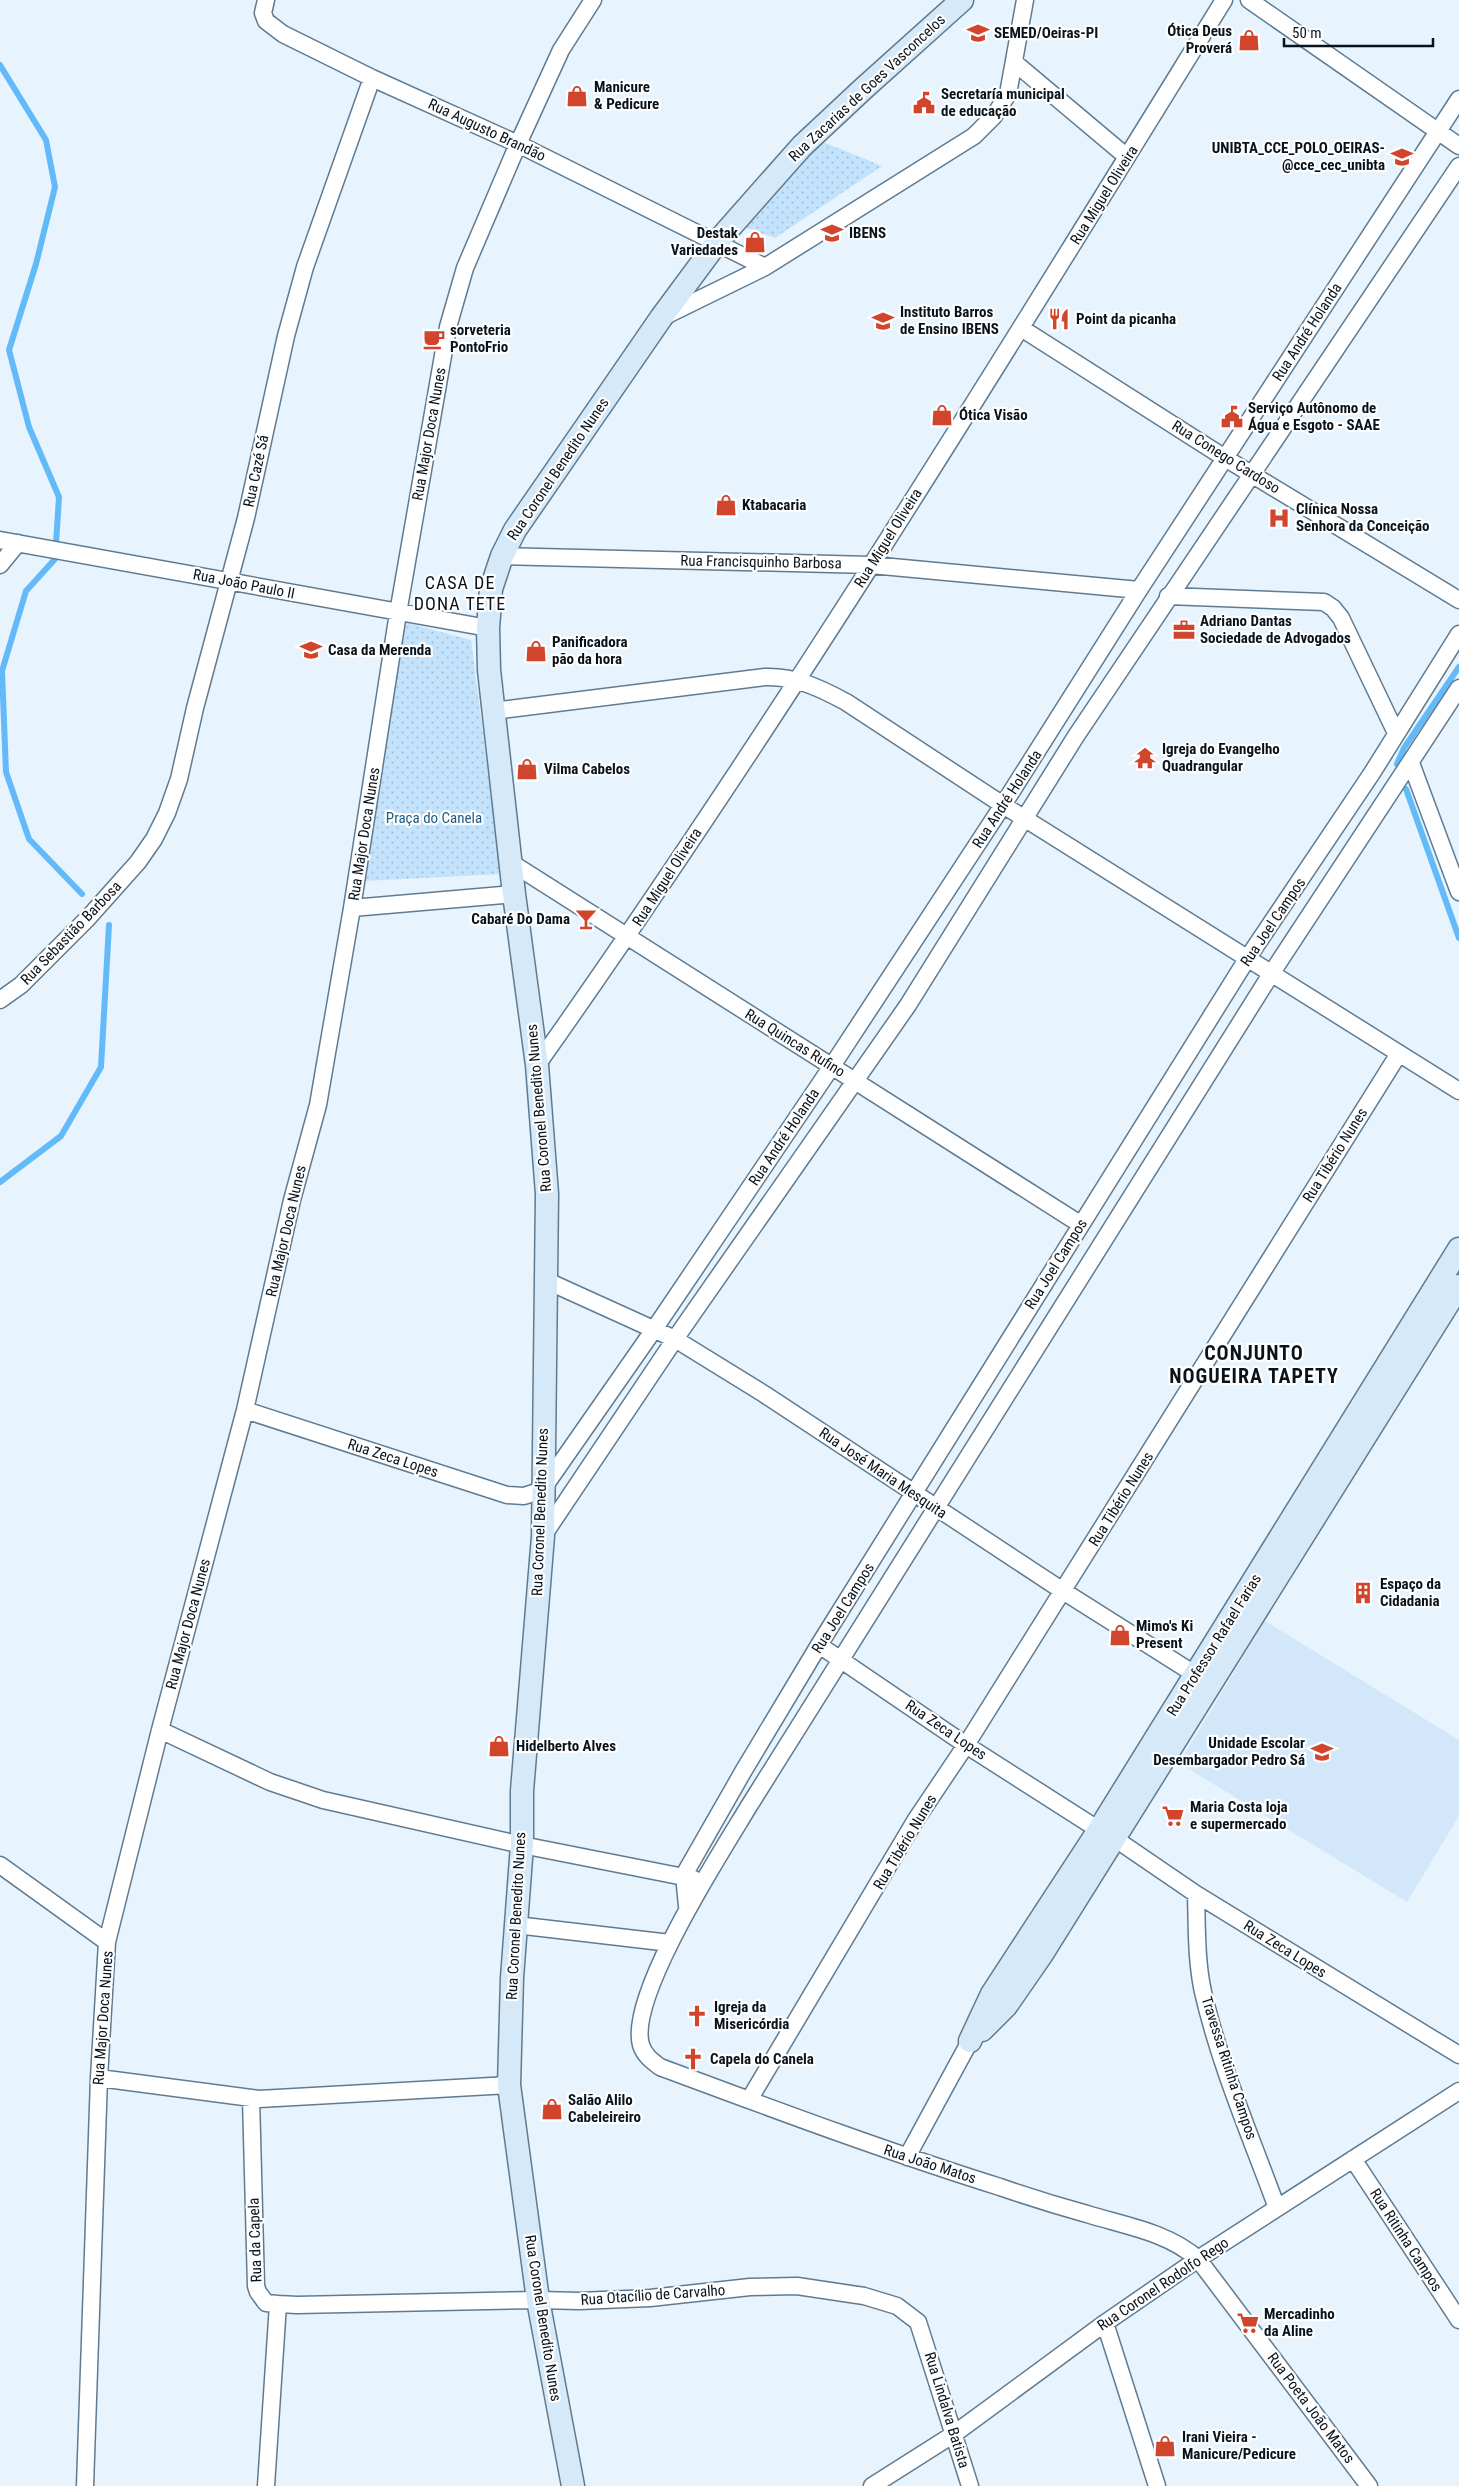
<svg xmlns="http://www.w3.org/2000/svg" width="1459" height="2486" font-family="'Roboto Condensed',sans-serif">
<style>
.built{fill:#d2e8fa}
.park{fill:url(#park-dots)}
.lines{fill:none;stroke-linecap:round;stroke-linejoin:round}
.stream{stroke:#63baf8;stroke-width:6}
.street-casing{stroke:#5f7b91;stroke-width:19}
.secondary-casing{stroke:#5f7b91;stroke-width:25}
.street{stroke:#fff;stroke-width:16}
.secondary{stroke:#d5e9f8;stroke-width:22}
.labels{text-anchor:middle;stroke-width:4.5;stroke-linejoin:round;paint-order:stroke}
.poi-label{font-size:15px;font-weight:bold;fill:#09131c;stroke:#fefefe;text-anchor:start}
.street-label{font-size:15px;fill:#09131c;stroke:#fefefe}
.park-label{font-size:15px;fill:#1d5b85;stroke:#fefefe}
.quarter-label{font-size:18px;letter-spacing:1px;fill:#09131c;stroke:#fefefe}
.district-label{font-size:20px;font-weight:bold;letter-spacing:1px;fill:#09131c;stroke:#fefefe}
</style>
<defs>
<pattern id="park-dots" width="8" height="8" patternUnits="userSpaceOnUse" patternTransform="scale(1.25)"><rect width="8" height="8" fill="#c3e2fb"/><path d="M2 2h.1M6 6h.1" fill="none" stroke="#a6c1d7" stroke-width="1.8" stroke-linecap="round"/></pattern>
</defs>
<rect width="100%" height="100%" fill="#e7f3fd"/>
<!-- built -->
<path class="built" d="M1265,1621L1459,1740V1816L1407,1902L1179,1763Z"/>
<!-- park -->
<path class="park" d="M818,140L882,166L775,238L732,222Z
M403,622L471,640L501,874L364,881Z"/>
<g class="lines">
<!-- stream -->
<path class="stream" d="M0,65L46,140L55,187L36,264L9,350L29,427L59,497L55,559L26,591L2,671L6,772L29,839L82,894
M1397,764L1404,748L1459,667
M1406,789L1459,938
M0,1182L61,1136L101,1067L109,925"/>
<!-- street casing -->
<g class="street-casing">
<path id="street" d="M266,0L263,13L266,21L283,34L372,78L518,144L765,267
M1249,0L1459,146
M1014,62L1127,157
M663,317L765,267L974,136L994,116L1008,94L1025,0
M1021,328L1225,458L1459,600
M0,540L488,628
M502,556L871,565L1139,590
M0,565L18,543
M1168,596L1324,602L1333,608L1341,618L1396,733
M493,711L765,677C795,676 820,688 846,702L1003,805L1459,1091
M1411,763L1459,892
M510,862L1080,1224
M352,908L514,894
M0,1000L21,985L88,918L138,862L154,839L167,813L179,779L195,708L246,518L286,336L305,267L372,78
M537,1065C781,720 1002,359 1224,0
M545,1280L675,1339L764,1394L1063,1591L1204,1680
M245,1410L507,1495L524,1496L542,1490L655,1328L832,1066L1003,805L1139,590L1459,99
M543,1536L675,1339L908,1005L1076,736L1459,166
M819,1645L966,1745L1099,1830
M160,1730L270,1782L323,1800L522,1845L694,1879
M1114,1838L1196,1894L1459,2055
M0,1865L107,1942
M1196,1894C1197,1926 1196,1960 1203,1992C1220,2066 1251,2137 1277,2208
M687,1906L684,1875L744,1770L819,1645L1247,959L1372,773L1459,634
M516,1925L670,1943
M99,2078L259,2099L509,2085
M251,2098L256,2286L258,2292L266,2303L278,2304L266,2486
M749,2100L915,1821L966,1745L1398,1055
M907,2157L970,2041
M1353,2159L1459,2320
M278,2304L297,2305L538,2300L579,2301L650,2298L750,2287L797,2286L864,2296L897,2306L918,2322L970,2486
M1105,2323L1157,2486
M85,2486L99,2078L107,1942L160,1730L245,1410L292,1200L318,1105L352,908L398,613L448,327L465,268L518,144L561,50L593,0
M872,2486L954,2434L1105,2323L1198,2259L1459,2091
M1369,2486L1198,2259C1167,2232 1126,2226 1087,2214C1058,2206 1029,2197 1000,2187C885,2151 773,2109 660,2067C652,2061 644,2055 641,2045C627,1997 722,1851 749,1806L1271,974L1459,688"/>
</g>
<!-- secondary casing -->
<g class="secondary-casing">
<path id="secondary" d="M982,2030L1006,2006L1042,1954L1459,1286
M970,2041L992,1994L1099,1830L1459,1249
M573,2486L538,2300L509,2085L512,1978L522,1845V1791L543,1536L547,1194L537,1065L514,894L489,670L488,628L491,589L502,556L515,530L661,318L718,241L802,146L863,89L962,0"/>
</g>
<!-- street -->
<use href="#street" class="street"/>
<!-- secondary -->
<use href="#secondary" class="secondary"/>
</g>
<!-- icons -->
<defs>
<g id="school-bare" transform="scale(1.725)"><path d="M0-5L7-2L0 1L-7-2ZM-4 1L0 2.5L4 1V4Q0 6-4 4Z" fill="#d0452c" stroke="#fefefe" stroke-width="2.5" paint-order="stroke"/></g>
<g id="shop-bare" transform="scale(1.725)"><path d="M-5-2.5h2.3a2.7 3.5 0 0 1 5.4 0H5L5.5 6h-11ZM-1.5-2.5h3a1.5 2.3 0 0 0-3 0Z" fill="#d0452c" stroke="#fefefe" stroke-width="2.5" paint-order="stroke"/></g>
<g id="civic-bare" transform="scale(1.725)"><path d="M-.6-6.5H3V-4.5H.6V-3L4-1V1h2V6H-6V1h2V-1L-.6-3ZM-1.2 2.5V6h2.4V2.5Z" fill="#d0452c" stroke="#fefefe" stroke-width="2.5" paint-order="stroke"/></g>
<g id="restaurant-bare" transform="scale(1.725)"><path d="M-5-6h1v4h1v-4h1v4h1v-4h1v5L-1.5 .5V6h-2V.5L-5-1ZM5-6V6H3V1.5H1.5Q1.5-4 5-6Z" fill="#d0452c" stroke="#fefefe" stroke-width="2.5" paint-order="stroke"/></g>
<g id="cafe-bare" transform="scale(1.725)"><path d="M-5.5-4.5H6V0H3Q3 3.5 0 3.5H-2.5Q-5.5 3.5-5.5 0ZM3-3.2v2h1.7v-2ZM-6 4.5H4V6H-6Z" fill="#d0452c" stroke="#fefefe" stroke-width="2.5" paint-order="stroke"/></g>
<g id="hospital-bare" transform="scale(1.725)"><path d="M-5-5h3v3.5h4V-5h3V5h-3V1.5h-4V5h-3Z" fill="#d0452c" stroke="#fefefe" stroke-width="2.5" paint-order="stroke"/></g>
<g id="office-bare" transform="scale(1.725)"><path d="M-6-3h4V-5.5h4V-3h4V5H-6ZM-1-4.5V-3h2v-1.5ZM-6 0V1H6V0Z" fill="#d0452c" stroke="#fefefe" stroke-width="2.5" paint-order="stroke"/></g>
<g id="temple-bare" transform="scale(1.725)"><path d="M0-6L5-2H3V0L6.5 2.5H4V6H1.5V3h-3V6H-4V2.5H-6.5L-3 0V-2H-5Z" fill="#d0452c" stroke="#fefefe" stroke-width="2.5" paint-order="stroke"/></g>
<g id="bar-bare" transform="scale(1.725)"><path d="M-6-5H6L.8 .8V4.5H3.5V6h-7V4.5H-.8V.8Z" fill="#d0452c" stroke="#fefefe" stroke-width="2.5" paint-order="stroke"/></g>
<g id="building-bare" transform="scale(1.725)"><path d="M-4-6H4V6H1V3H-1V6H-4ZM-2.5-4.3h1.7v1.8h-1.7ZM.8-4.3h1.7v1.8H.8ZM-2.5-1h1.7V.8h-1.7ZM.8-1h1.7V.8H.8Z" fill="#d0452c" stroke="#fefefe" stroke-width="2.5" paint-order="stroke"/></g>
<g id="supermarket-bare" transform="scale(1.725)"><path d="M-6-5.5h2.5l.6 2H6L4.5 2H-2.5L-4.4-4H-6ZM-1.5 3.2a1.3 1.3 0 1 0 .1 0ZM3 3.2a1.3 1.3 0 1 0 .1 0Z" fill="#d0452c" stroke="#fefefe" stroke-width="2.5" paint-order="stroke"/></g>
<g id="church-bare" transform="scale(1.725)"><path d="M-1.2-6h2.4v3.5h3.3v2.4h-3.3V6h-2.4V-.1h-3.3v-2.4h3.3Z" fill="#d0452c" stroke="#fefefe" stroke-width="2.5" paint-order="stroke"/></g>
</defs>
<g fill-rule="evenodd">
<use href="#school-bare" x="978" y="33"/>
<use href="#shop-bare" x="1249" y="40"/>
<use href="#shop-bare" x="577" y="96"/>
<use href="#civic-bare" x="924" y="103"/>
<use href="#school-bare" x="1402" y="157"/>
<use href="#school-bare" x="832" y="233"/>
<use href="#shop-bare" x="755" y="242"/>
<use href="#restaurant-bare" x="1059" y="319"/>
<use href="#school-bare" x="883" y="321"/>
<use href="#cafe-bare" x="434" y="339"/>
<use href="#shop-bare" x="942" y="415"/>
<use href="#civic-bare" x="1232" y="417"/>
<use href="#shop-bare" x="726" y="505"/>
<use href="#hospital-bare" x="1279" y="518"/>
<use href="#office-bare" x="1184" y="630"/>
<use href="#school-bare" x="311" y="650"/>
<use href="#shop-bare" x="536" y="651"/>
<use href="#temple-bare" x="1145" y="758"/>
<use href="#shop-bare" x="527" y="769"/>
<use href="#bar-bare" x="586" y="919"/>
<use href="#building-bare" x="1363" y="1593"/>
<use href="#shop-bare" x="1120" y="1635"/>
<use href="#shop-bare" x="499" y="1746"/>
<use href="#school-bare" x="1322" y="1752"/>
<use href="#supermarket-bare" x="1173" y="1816"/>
<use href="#church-bare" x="697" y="2016"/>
<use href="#church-bare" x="693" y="2059"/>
<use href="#shop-bare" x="552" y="2109"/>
<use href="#supermarket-bare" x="1248" y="2323"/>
<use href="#shop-bare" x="1165" y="2446"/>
</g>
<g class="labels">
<!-- poi labels -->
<g class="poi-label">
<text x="1232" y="36" text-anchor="end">Ótica Deus<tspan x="1232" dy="17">Proverá</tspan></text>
<text x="994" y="38">SEMED/Oeiras-PI</text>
<text x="594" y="92">Manicure<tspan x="594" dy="17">&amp; Pedicure</tspan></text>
<text x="941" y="99">Secretaría municipal<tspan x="941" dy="17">de educação</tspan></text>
<text x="1385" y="153" text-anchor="end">UNIBTA_CCE_POLO_OEIRAS-<tspan x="1385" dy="17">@cce_cec_unibta</tspan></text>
<text x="738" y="238" text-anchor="end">Destak<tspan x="738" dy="17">Variedades</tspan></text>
<text x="849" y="238">IBENS</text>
<text x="900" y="317">Instituto Barros<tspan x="900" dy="17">de Ensino IBENS</tspan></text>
<text x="1076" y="324">Point da picanha</text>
<text x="450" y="335">sorveteria<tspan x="450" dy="17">PontoFrio</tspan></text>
<text x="1248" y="413">Serviço Autônomo de<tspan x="1248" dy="17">Água e Esgoto - SAAE</tspan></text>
<text x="959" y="420">Ótica Visão</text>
<text x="742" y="510">Ktabacaria</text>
<text x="1296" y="514">Clínica Nossa<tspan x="1296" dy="17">Senhora da Conceição</tspan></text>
<text x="1200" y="626">Adriano Dantas<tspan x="1200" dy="17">Sociedade de Advogados</tspan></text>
<text x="552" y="647">Panificadora<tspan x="552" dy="17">pão da hora</tspan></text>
<text x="328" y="655">Casa da Merenda</text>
<text x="1162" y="754">Igreja do Evangelho<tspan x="1162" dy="17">Quadrangular</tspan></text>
<text x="544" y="774">Vilma Cabelos</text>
<text x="570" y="924" text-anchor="end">Cabaré Do Dama</text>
<text x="1380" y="1589">Espaço da<tspan x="1380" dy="17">Cidadania</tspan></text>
<text x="1136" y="1631">Mimo's Ki<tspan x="1136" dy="17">Present</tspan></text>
<text x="1305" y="1748" text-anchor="end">Unidade Escolar<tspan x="1305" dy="17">Desembargador Pedro Sá</tspan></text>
<text x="516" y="1751">Hidelberto Alves</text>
<text x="1190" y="1812">Maria Costa loja<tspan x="1190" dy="17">e supermercado</tspan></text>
<text x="714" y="2012">Igreja da<tspan x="714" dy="17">Misericórdia</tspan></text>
<text x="710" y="2064">Capela do Canela</text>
<text x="568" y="2105">Salão Alilo<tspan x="568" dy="17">Cabeleireiro</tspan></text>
<text x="1264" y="2319">Mercadinho<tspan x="1264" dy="17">da Aline</tspan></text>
<text x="1182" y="2442">Irani Vieira -<tspan x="1182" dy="17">Manicure/Pedicure</tspan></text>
</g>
<!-- street labels -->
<g class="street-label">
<text transform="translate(867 88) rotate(-43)" y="5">Rua Zacarias de Goes Vasconcelos</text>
<text transform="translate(487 130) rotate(25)" y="5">Rua Augusto Brandão</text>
<text transform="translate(1104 195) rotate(-58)" y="5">Rua Miguel Oliveira</text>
<text transform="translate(1307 332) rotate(-57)" y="5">Rua André Holanda</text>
<text transform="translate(429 434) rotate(-80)" y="5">Rua Major Doca Nunes</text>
<text transform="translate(1226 457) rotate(32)" y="5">Rua Conego Cardoso</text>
<text transform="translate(558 469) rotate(-56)" y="5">Rua Coronel Benedito Nunes</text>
<text transform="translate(256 471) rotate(-78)" y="5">Rua Cazé Sá</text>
<text transform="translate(888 538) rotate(-58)" y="5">Rua Miguel Oliveira</text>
<text transform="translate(761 562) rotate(1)" y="5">Rua Francisquinho Barbosa</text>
<text transform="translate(244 584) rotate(11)" y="5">Rua João Paulo II</text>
<text transform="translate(1007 799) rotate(-57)" y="5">Rua André Holanda</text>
<text transform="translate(364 834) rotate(-81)" y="5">Rua Major Doca Nunes</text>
<text transform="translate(667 877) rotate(-57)" y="5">Rua Miguel Oliveira</text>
<text transform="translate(1273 922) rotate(-56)" y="5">Rua Joel Campos</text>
<text transform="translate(71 933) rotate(-46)" y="5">Rua Sebastião Barbosa</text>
<text transform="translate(795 1043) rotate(32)" y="5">Rua Quincas Rufino</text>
<text transform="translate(539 1108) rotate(-95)" y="5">Rua Coronel Benedito Nunes</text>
<text transform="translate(784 1137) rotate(-56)" y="5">Rua André Holanda</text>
<text transform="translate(1335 1155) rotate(-58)" y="5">Rua Tibério Nunes</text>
<text transform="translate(286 1231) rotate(-77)" y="5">Rua Major Doca Nunes</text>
<text transform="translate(1056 1264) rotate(-58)" y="5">Rua Joel Campos</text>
<text transform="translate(393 1458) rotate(18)" y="5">Rua Zeca Lopes</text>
<text transform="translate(883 1473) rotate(34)" y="5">Rua José Maria Mesquita</text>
<text transform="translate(1121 1499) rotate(-58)" y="5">Rua Tibério Nunes</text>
<text transform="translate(540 1512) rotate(-88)" y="5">Rua Coronel Benedito Nunes</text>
<text transform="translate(843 1608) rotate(-58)" y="5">Rua Joel Campos</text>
<text transform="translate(188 1624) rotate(-75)" y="5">Rua Major Doca Nunes</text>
<text transform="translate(1214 1645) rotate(-58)" y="5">Rua Professor Rafael Farias</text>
<text transform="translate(946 1730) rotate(34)" y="5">Rua Zeca Lopes</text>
<text transform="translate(905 1842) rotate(-59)" y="5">Rua Tibério Nunes</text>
<text transform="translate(516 1916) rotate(-87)" y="5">Rua Coronel Benedito Nunes</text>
<text transform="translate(1285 1949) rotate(32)" y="5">Rua Zeca Lopes</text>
<text transform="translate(103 2018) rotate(-86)" y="5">Rua Major Doca Nunes</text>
<text transform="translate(1229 2068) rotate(72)" y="5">Travessa Ritinha Campos</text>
<text transform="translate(930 2164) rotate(18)" y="5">Rua João Matos</text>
<text transform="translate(255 2240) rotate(-92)" y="5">Rua da Capela</text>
<text transform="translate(1406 2240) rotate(57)" y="5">Rua Ritinha Campos</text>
<text transform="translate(1163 2284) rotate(-34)" y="5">Rua Coronel Rodolfo Rego</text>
<text transform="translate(653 2295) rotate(-4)" y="5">Rua Otacílio de Carvalho</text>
<text transform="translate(543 2318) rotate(81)" y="5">Rua Coronel Benedito Nunes</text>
<text transform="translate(1311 2408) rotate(53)" y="5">Rua Poeta João Matos</text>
<text transform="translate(947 2410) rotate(73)" y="5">Rua Lindalva Batista</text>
</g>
<!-- park labels -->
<g class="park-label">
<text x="434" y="823">Praça do Canela</text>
</g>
<!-- quarter labels -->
<g class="quarter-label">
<text x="460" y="589">CASA DE<tspan x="460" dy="21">DONA TETE</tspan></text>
</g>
<!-- district labels -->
<g class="district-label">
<text x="1254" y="1360">CONJUNTO<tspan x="1254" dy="23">NOGUEIRA TAPETY</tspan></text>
</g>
</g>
<!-- scale -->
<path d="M1284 38v8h149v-8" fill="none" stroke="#09131c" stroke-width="2.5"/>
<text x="1292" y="38" font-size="15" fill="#09131c" stroke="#fefefe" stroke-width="4" paint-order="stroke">50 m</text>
</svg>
